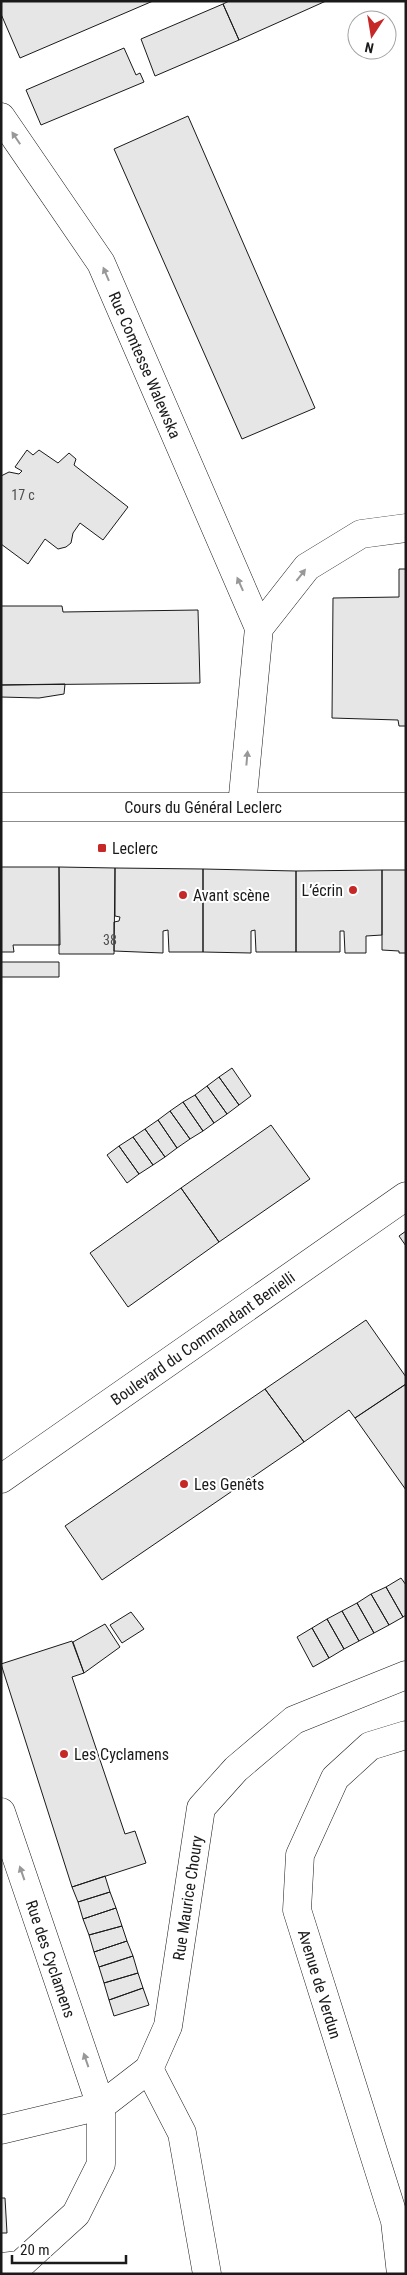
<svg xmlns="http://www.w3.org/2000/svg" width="407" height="2275" font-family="'Roboto Condensed',sans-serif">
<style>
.building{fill:#e6e6e6;stroke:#1a1a1a}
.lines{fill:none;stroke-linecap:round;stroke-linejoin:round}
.minor-casing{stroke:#1a1a1a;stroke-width:29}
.major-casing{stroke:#1a1a1a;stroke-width:29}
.minor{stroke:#fff;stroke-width:28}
.major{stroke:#fff;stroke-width:28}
.oneway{fill:#989898}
.poi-dot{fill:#c62828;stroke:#fff;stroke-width:2}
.labels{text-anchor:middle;stroke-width:4;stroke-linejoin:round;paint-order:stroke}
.number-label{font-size:14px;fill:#4d4d4d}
.street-label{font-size:16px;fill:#1a1a1a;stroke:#fff}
.poi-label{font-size:16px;fill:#1a1a1a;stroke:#fff;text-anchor:start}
</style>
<rect width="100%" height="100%" fill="#fff"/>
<!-- building -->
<path class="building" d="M1,1H153L20,58L1,14Z
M229,1H326L239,40L223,4Z
M223,4L239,40L155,76L141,39Z
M124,48L136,75L140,73L144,82L41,125L26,90Z
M188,116L315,408L242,439L114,149Z
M27,450L33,455L39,450L58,463L69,453L76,459L74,465L128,507L103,540L80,523L73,533L71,543L66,547L58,549L45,539L28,564L1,544V476L9,472L19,474L22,471L15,467Z
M399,569H406V726H399L398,720L332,718L333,598L399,597Z
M1,606H62L63,612L198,610L200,683L1,685Z
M65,684L64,694L39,698L1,697V685Z
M1,867H59L60,945H13L14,952H1Z
M59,867L115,868L114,954H59Z
M115,868L203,869V952H169L168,930L163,931V953L114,951V922L119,921L120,917L115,916Z
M203,869L296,871V952H256L255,930L251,931V953L203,952Z
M382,870V935L366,936V953H345L344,931H340V952H296V871Z
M382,870H406V953H399V951L382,950Z
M1,962H59V977H1Z
M232,1068L251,1096L239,1105L219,1077Z
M219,1077L239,1105L227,1114L207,1086Z
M207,1086L227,1114L214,1123L195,1095Z
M195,1095L214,1123L203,1131L183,1102Z
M183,1102L203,1131L190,1139L170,1111Z
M170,1111L190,1139L177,1148L158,1120Z
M158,1120L177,1148L165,1157L145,1129Z
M271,1125L310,1179L219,1242L181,1188Z
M145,1129L165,1157L153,1165L133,1137Z
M133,1137L153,1165L139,1174L119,1146Z
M119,1146L139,1174L127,1183L107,1155Z
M181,1188L219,1242L128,1307L90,1253Z
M406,1231V1246L399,1236Z
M366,1320L406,1377V1384L355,1418L349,1410L304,1442L265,1389Z
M406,1384V1490L355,1418Z
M265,1389L304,1442L102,1580L65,1526Z
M401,1578L406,1585V1615L403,1617L386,1587Z
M386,1587L403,1617L389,1625L371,1594Z
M371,1594L389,1625L374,1633L357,1603Z
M357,1603L374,1633L359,1641L342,1611Z
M342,1611L359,1641L344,1649L327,1619Z
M131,1612L144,1629L122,1643L110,1625Z
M327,1619L344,1649L329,1658L312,1628Z
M105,1624L120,1647L84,1673L73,1642Z
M312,1628L329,1658L313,1667L297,1637Z
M72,1641L84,1673L72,1677L125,1834L135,1831L146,1863L72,1887L1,1664Z
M105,1876L110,1892L78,1902L72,1887Z
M110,1892L116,1908L83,1919L78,1902Z
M116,1908L122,1926L89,1935L83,1919Z
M122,1926L127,1941L94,1952L89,1935Z
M127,1941L133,1956L99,1967L94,1952Z
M133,1956L138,1973L104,1983L99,1967Z
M138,1973L143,1988L109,2000L104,1983Z
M143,1988L149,2005L114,2016L109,2000Z
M1,2198H5L7,2233H1Z"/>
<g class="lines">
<!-- minor casing -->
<g class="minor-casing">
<g id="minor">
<path id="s1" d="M1,117L101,263L259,628"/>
<path d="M242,806L259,628L307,567L361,534L406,528"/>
<path id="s2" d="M1,1479L406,1196"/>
<path id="s3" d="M1,1812L101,2106V2164L76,2214L20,2265L1,2267"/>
<path d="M149,2069L182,2133L207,2274"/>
<path id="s4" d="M1,2130L101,2106L149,2069L168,2026L201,1808L236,1769L294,1720L406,1675"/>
</g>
</g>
<!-- major casing -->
<g class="major-casing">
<g id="major">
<path id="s5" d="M1,807H406"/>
<path d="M401,2274L395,2221L297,1910L300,1855L335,1778L370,1746L406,1735"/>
</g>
</g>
<!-- minor -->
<use href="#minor" class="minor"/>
<!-- major -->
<use href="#major" class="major"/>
</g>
<!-- one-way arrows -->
<defs><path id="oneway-solid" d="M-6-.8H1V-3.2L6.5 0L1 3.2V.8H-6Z" transform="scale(1.25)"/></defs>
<g class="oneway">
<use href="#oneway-solid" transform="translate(16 138) rotate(-124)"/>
<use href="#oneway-solid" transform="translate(106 274) rotate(-113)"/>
<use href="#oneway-solid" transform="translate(301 575) rotate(-52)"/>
<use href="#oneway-solid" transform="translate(240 584) rotate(-114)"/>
<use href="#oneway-solid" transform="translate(247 758) rotate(-85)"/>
<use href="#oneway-solid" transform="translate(22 1873) rotate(-109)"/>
<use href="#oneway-solid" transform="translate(86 2060) rotate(-109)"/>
</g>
<!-- markers -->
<g class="poi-dot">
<rect x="97" y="843" width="10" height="10" rx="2.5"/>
<circle cx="353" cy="890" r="5"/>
<circle cx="183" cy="895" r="5"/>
<circle cx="184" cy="1484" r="5"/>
<circle cx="64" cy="1754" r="5"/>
</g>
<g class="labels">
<!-- number labels -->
<g class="number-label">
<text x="23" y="500">17 c</text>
<text x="110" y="945">38</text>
</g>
<!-- street labels -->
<g class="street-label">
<text dy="6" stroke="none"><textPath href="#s1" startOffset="288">Rue Comtesse Walewska</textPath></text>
<text dy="6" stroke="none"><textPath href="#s5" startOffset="202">Cours du Général Leclerc</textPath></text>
<text dy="6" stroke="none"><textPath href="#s2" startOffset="246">Boulevard du Commandant Benielli</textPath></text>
<text dy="6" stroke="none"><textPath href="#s4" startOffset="340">Rue Maurice Choury</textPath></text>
<text dy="6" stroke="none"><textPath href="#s3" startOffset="155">Rue des Cyclamens</textPath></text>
<text transform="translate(320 1984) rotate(73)" y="6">Avenue de Verdun</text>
</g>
<!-- poi labels -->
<g class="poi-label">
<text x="112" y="854">Leclerc</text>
<text x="343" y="896" text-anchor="end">L’écrin</text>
<text x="193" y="901">Avant scène</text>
<text x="194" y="1490">Les Genêts</text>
<text x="74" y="1760">Les Cyclamens</text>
</g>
</g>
<!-- border -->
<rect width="407" height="2275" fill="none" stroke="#1a1a1a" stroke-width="5"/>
<!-- north arrow -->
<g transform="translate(372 35) rotate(192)"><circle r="24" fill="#ffffff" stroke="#a3a3a3"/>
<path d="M0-4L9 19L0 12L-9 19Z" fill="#c62828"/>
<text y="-8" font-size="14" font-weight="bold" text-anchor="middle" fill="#1a1a1a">N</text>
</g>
<!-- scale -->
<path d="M12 2255v8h114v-8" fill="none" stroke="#1a1a1a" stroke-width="2.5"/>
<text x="20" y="2255" font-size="15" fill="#1a1a1a" stroke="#ffffff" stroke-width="4" paint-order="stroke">20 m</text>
</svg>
